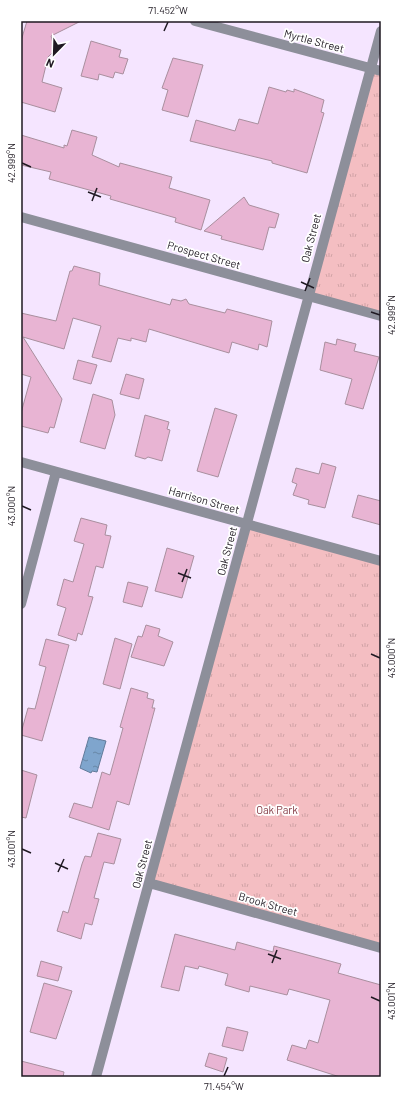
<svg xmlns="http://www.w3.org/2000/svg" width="402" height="1098" font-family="Barlow,sans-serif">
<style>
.grass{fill:url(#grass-tufts)}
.water{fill:url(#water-ripples);stroke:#627b9a}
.building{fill:#e8b4d3;stroke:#a98f9e}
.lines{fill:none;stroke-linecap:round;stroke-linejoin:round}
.minor{stroke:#8d8f9a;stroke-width:10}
.ticks{fill:none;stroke:#1f1922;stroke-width:1.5}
.labels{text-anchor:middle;stroke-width:3.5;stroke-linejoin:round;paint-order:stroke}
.street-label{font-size:11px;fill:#1f1922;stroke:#fff}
.park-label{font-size:11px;fill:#843a44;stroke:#fff}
.neatline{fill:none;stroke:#1f1922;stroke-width:1.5}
.ticks-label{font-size:10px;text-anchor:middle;fill:#1f1922}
</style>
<defs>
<pattern id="grass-tufts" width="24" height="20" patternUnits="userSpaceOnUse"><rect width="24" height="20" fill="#f4bec2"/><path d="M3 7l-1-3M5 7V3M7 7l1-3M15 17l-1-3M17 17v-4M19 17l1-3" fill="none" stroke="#d1a3a6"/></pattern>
<pattern id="water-ripples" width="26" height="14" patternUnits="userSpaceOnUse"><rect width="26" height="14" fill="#7fa5cd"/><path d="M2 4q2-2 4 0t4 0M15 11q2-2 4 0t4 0" fill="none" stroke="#6786a6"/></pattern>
</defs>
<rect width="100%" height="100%" fill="#f5e5ff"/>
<!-- grass -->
<path class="grass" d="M371,68L381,71V316L308,297Z
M247,527L381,561V948L149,883Z"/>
<!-- water -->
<path class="water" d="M89,737L106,741L97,772L92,771L91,773L80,768Z"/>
<!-- building -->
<path class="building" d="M27,21H81L51,36L55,50L48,57L42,82L62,88L55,112L21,102V41Z
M91,41L121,50L119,57L128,59L123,74L115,72L113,78L99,74L98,80L81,76Z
M173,58L203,65L188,117L162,110L168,90L162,88Z
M269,87L286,92L287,90L294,92V89L324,100L321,112L324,113L307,173L272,163V161L190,141L196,120L235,131L239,119L258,124Z
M72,130L97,137L92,155L119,167L120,163L172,177L169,188L210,200L201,230L175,222L176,218L110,199L111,196L49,179L51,172L21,165V135L64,148V145L67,146Z
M244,197L249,205L279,214L275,228L269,227L263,250L221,239L222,236L204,231Z
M74,266L100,273L99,285L170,305L172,299L181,301L186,299L189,304L225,313L227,309L272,321L267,347L259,344L258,350L232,342L229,353L149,329L146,342L131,338V341L118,338L111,362L92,357L101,326L73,318L64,349L23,337L62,399L54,428L50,427L48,433L21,426V413L31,377L21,374V313L56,321L70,271H72Z
M337,339L356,344L354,351L379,357L363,409L345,404L352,379L320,370L325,342L336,345Z
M78,360L97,365L91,384L73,379Z
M126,374L144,379L139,399L120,394Z
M93,394L112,400L115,415L105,449L80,442Z
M215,408L237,415L218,477L197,471Z
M145,415L169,422L167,429L170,430L162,461L148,457L145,459L135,456Z
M322,463L336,467L325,508L308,504L309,500L293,495L297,484L292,482L296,468L319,474Z
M358,495L381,501V525L352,517Z
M81,518L107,525L105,535L111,536L103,568L96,566L88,596L93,597L82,635L78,633L76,641L58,635L66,608L57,605L64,579L73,582L84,544L74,541Z
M167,548L194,556L182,598L155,591Z
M128,582L148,587L142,607L123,602Z
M146,625L160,629L158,636L173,642L164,666L131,657L138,636L142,637Z
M115,638L132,644L120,689L103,684Z
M46,639L69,645L42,741L21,735V733L28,708L35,709L46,667L39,665Z
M131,688L148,693L147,698L154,700L152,708H155L129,805L117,801L109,830L69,817L74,803L92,808L102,772L110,775L123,728L120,727Z
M21,770L37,775L26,818L21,817Z
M98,833L121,839L114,864L104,862L94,898L99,899L94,917L92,925L85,923L81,939L57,931L63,911L68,913L82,864L85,856L91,857Z
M175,934L235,950L237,942L273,952L274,946L341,964L338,973L381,985V1077H340L287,1060L292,1045L306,1049L309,1040L318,1043L330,1000L289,989L287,995L250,986L249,992L225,985L228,974L199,966L198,969L185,966L179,991L161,987Z
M41,961L62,967L58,981L37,976Z
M44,983L72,991L56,1039L30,1032Z
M227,1027L248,1032L243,1051L222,1046Z
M209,1053L227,1058L223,1072L205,1066Z
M21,1061L64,1072L63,1077H21Z"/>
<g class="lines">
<!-- minor -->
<path class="minor" d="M195,21L381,71
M21,217L381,316
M21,462L381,561
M21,604L56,472
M149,883L381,948
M96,1077L381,31"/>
</g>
<!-- ticks -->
<path class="ticks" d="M164,31L168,22M22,163L31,167M88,192L101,197M92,201L97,188M301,282L314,288M305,291L310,278M371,312L380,315M22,506L31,510M178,573L191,578M182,582L187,569M371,654L380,658M22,849L31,853M55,863L68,869M58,872L64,859M268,954L281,959M272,963L277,950M371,997L380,1001M224,1076L228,1067"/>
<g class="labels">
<!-- street labels -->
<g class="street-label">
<text transform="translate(314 41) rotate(15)" y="4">Myrtle Street</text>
<text transform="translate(311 238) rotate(-75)" y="4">Oak Street</text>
<text transform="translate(204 255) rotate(16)" y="4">Prospect Street</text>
<text transform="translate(204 500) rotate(16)" y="4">Harrison Street</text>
<text transform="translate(227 551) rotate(-75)" y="4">Oak Street</text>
<text transform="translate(142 864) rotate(-75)" y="4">Oak Street</text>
<text transform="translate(268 904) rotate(16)" y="4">Brook Street</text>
</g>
<!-- park labels -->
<g class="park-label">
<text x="277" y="814">Oak Park</text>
</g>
</g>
<!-- border -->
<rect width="402" height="1098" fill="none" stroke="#ffffff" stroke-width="44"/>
<!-- north arrow -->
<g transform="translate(54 54) rotate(203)" stroke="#ffffff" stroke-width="3" paint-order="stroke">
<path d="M0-3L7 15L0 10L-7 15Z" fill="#1f1922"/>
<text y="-6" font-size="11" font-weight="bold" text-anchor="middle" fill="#1f1922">N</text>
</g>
<rect x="22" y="22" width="358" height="1054" class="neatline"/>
<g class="ticks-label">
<text x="168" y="14">71.452°W</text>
<text transform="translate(11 163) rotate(-90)" y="4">42.999°N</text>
<text transform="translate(391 315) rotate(-90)" y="4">42.999°N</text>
<text transform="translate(11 506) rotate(-90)" y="4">43.000°N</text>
<text transform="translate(391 658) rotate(-90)" y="4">43.000°N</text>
<text transform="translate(11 849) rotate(-90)" y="4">43.001°N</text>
<text transform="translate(391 1001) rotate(-90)" y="4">43.001°N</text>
<text x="224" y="1090">71.454°W</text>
</g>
</svg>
